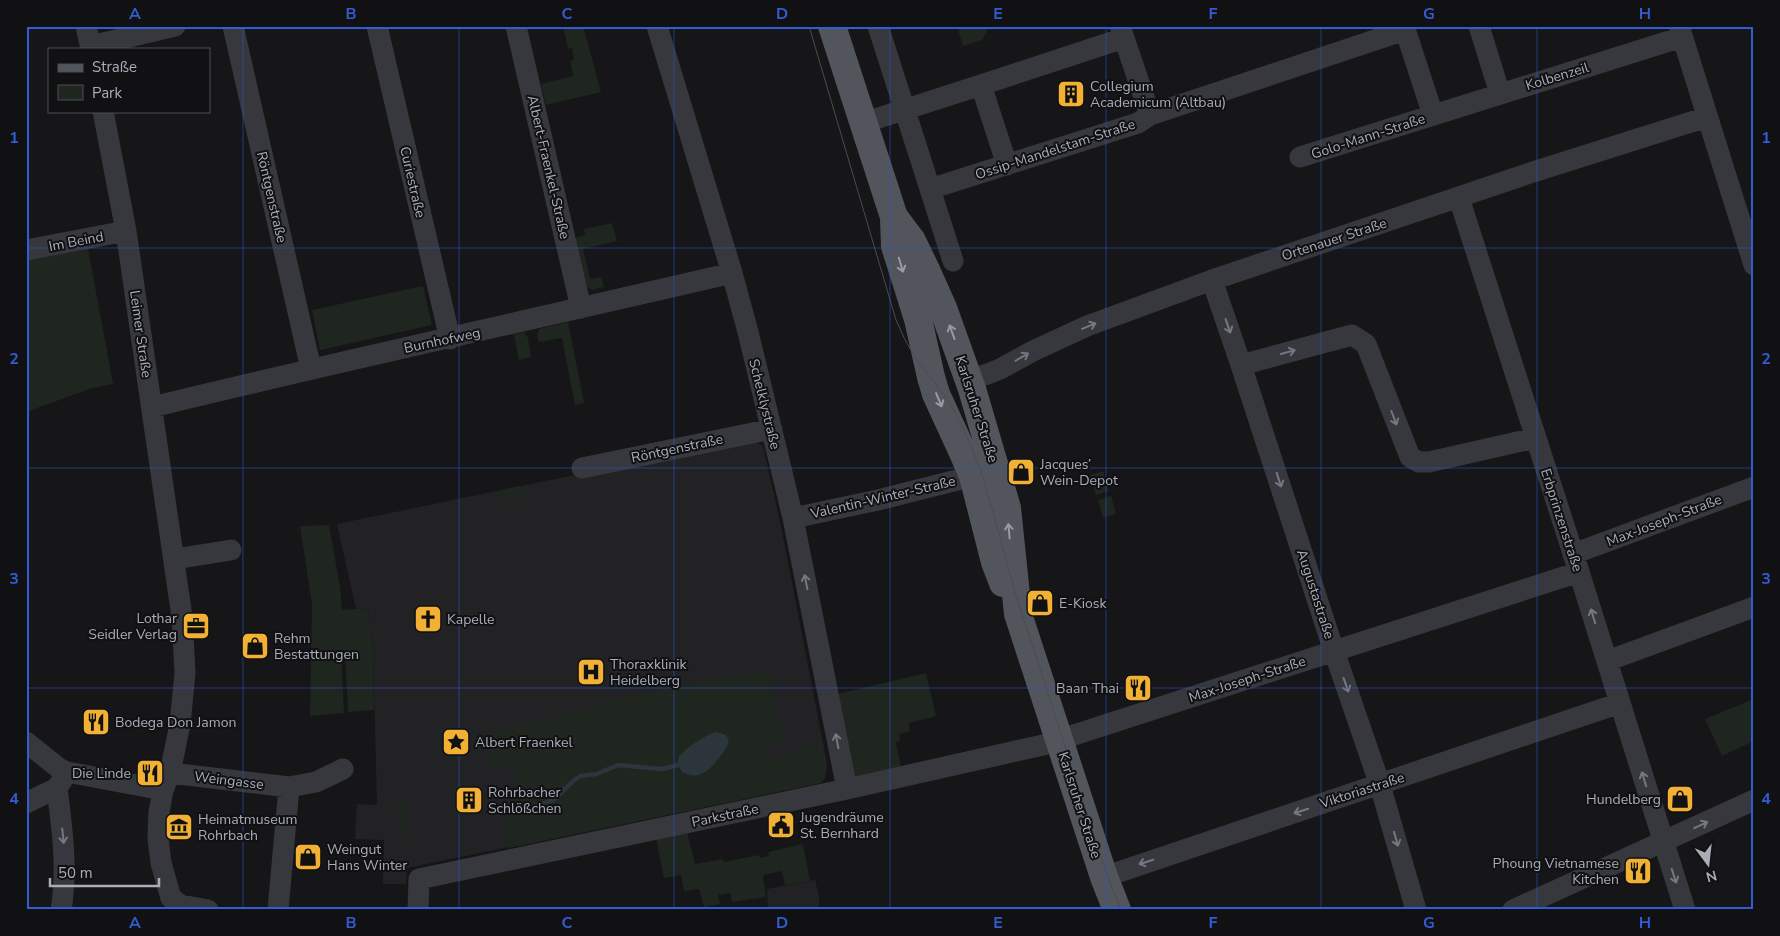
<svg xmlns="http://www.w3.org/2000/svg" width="1780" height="936" font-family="'Nunito Sans',sans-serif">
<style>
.built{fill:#222225}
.green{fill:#1e261f}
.water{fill:#2c353c}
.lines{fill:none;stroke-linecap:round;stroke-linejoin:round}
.stream{stroke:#2c353c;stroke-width:4.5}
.minor{stroke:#37383d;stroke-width:21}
.major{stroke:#53555c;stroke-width:28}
.tram{stroke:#4a4c52;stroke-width:1}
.oneway{stroke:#979ba6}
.oneway2{stroke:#757881}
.grid{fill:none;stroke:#325cd3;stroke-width:1;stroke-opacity:0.55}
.labels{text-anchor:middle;stroke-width:4;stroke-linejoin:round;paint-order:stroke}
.street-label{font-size:14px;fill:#a8adb8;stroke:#111113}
.poi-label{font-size:14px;fill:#a8adb8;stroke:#111113;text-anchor:start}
.neatline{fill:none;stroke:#325cd3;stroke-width:2}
.grid-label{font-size:16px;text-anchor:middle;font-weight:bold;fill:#325cd3}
</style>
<rect width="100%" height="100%" fill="#161618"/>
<!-- built -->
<path class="built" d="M749,439L763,446L781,526L827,764L825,778L821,783L407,868L406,884H383L384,840L355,839L357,804L377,805L373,651L368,608L356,609L337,524Z
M815,880L819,896V910H768L767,889Z"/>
<!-- green -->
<path class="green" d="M563,26H583L601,92L546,105L541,84L573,76L570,61L574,60L572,48L568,49Z
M957,26H990L982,40L963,46Z
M612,223L617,241L583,249L590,279L601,277L604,287L592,290L586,286L575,238L585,235L584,229Z
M87,243L113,384L92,388L26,412V256Z
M423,286L432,325L320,350L312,310Z
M568,322L584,403L575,405L562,338L539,342L537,336L539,329Z
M524,332L528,338L531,357L519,360L514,335Z
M1103,471L1109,491L1096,495L1090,475Z
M520,486L523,497L504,502L501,490Z
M1111,496L1116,514L1103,518L1098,500Z
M329,525L340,587L342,610L368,608L373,651L374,710L348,712L345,653H341L344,713L310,716L312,604L300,526Z
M769,670L773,687L770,688L784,737L765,744L771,760L823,743C825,757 830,770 821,783L509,848L502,817L523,812L513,765L493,769L484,732L599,707L598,703L702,681Z
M926,673L936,716L909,723L910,731L899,734L900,741L896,743L901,768L855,777L837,694Z
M1754,699V741L1722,756L1705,719Z
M405,799L413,837L404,838L396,801Z
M687,831L695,864L723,859L724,862L759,855L760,858L769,856L768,852L803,844L810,881L785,885L782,871L763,875L766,897L732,902L730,893L718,895L720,904L704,907L699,889L684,891L681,875L664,878L656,838Z"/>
<!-- water -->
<path class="water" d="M717,732L726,735L729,741C727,748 723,753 719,758C709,771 698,781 682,772L678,765C678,762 678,760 679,757C684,749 708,733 717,732Z"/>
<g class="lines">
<!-- stream -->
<path class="stream" d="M535,806L554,800L573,781L580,776L597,774L618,765L662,769L678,765"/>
<!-- minor -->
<path class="minor" d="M86,26L91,49
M233,26L311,369
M377,26L450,339
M516,26L581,308
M657,26L732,273L748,332L793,518L847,789
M878,26L953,261
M1120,26L1150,115
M1404,26L1433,115
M1479,26L1500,94
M1679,26L1754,265
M91,46L175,26
M981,85L1124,38
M103,111L126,231L182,617L185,673L180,724L170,773L163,790L159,812L158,838L161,863L171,898L181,905L208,910
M863,123L981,85L1007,165
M1300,157L1682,37
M930,189L1138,123L1150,115L1405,30
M1459,198L1579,572L1685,910
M26,250L126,231
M1212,280L1241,365L1334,651L1380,785L1416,910
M1241,365L1352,335L1366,344L1410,457L1419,462H1429L1535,438
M968,378L985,375L1000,369L1033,351L1087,326L1212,280L1533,172L1707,117
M152,407C345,360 539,318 732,273
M582,468L772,429
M793,518L878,500L973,476
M1573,554L1754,487
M175,559L231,550
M1607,661L1754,607
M26,742L60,769L67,772L163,790
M170,773L289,787L316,782L343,769
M57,788C62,828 68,869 61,910
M26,803L57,788L64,777
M1104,877L1620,703
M278,910L289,787
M418,910L419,879L847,789L1043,745L1579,572
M1513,910L1754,800"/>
<!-- major -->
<path class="major" d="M832,26L894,217L912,241L926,270L943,308L972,389L1007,508L1018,614L1104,877L1117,910
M894,219L895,246L918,319L931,377L936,394L964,455L973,476L995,562L1003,583"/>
<!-- tram -->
<path class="tram" d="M809,26L896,320C900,328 903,337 908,345C921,369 943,389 956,414C986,470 997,532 1015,592L1107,875L1121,910"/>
</g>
<!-- one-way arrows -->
<defs><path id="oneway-shaft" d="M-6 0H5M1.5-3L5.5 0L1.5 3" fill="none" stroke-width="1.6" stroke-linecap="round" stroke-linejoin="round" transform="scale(1.25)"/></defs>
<g class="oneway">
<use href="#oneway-shaft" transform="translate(901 265) rotate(73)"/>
<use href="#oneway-shaft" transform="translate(952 332) rotate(-110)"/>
<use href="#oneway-shaft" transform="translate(939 400) rotate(67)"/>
<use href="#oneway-shaft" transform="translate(1009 531) rotate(-95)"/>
</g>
<g class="oneway2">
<use href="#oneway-shaft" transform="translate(1089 326) rotate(-22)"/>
<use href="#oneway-shaft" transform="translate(1228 326) rotate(71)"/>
<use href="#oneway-shaft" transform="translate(1288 352) rotate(-15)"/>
<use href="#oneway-shaft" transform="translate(1022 357) rotate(-30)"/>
<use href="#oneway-shaft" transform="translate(1394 418) rotate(69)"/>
<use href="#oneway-shaft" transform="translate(1279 480) rotate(72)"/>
<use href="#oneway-shaft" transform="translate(806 582) rotate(-101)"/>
<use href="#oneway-shaft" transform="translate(1593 616) rotate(-107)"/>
<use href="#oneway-shaft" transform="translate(1346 685) rotate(71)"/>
<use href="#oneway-shaft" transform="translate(837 741) rotate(-101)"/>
<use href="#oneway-shaft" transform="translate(1644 779) rotate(-107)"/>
<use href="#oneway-shaft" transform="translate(1301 811) rotate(162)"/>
<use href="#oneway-shaft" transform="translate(1701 825) rotate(-25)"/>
<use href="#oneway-shaft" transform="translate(63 836) rotate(84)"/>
<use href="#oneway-shaft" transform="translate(1396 839) rotate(74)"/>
<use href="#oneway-shaft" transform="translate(1146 862) rotate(162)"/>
<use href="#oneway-shaft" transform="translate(1674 876) rotate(72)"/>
</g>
<!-- grid -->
<path class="grid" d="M243,26V910M459,26V910M674,26V910M890,26V910M1106,26V910M1321,26V910M1537,26V910M26,248H1754M26,468H1754M26,688H1754"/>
<!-- icons -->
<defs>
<g id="building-square" transform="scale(1.4375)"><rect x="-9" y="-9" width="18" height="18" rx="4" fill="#f2b134" stroke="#111113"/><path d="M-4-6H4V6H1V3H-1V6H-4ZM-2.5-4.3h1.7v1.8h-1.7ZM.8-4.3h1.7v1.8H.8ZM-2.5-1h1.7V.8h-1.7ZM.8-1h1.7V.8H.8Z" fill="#111"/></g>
<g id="shop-square" transform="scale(1.4375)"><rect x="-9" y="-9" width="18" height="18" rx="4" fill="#f2b134" stroke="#111113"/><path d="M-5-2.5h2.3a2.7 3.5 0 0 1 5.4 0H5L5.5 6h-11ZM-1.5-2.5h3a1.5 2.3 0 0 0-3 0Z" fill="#111"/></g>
<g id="church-square" transform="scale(1.4375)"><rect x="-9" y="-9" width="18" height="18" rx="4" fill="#f2b134" stroke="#111113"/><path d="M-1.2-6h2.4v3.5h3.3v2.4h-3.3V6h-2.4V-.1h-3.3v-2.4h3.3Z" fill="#111"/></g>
<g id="office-square" transform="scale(1.4375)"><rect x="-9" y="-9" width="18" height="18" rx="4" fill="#f2b134" stroke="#111113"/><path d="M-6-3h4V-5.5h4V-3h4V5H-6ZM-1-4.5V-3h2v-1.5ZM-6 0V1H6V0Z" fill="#111"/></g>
<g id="hospital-square" transform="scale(1.4375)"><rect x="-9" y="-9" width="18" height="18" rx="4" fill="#f2b134" stroke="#111113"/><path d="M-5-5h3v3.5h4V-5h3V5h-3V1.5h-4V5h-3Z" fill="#111"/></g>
<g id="restaurant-square" transform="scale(1.4375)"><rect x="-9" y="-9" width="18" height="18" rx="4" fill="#f2b134" stroke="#111113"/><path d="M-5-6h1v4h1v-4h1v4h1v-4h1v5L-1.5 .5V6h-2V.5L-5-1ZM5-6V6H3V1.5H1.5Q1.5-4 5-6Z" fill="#111"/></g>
<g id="sight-square" transform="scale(1.4375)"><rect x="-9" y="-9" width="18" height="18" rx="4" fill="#f2b134" stroke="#111113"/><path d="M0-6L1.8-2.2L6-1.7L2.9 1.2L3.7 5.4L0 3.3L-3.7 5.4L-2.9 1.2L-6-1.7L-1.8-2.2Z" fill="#111"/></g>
<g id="civic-square" transform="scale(1.4375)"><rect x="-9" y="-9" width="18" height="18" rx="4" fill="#f2b134" stroke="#111113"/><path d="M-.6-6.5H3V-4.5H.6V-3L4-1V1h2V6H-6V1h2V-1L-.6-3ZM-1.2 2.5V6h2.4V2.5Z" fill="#111"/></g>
<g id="museum-square" transform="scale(1.4375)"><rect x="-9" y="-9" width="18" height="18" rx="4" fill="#f2b134" stroke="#111113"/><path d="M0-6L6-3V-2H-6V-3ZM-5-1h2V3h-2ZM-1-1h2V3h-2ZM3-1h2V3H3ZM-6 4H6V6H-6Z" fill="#111"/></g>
</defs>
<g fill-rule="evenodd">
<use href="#building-square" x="1071" y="94"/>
<use href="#shop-square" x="1021" y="472"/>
<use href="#shop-square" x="1040" y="603"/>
<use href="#church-square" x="428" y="619"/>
<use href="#office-square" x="196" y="626"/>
<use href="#shop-square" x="255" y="646"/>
<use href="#hospital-square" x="591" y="672"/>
<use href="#restaurant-square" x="1138" y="688"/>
<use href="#restaurant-square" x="96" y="722"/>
<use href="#sight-square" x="456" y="742"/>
<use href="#restaurant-square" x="150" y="773"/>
<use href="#shop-square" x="1680" y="799"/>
<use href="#building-square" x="469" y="800"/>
<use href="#civic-square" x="781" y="825"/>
<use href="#museum-square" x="179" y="827"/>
<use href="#shop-square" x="308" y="857"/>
<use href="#restaurant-square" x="1638" y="871"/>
</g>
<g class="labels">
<!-- street labels -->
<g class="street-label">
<text transform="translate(1557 76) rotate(-17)" y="5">Kolbenzeil</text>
<text transform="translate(1368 136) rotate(-18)" y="5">Golo-Mann-Straße</text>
<text transform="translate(1055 149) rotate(-18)" y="5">Ossip-Mandelstam-Straße</text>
<text transform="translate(549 167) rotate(77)" y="5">Albert-Fraenkel-Straße</text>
<text transform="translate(413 182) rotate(77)" y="5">Curiestraße</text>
<text transform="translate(272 197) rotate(77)" y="5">Röntgenstraße</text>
<text transform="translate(1334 239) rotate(-18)" y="5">Ortenauer Straße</text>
<text transform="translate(76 241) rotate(-11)" y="5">Im Beind</text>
<text transform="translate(141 334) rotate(82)" y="5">Leimer Straße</text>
<text transform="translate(442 340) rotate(-12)" y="5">Burnhofweg</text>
<text transform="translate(765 404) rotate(76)" y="5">Schelklystraße</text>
<text transform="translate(977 409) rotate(72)" y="5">Karlsruher Straße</text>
<text transform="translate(677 448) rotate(-12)" y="5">Röntgenstraße</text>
<text transform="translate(883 497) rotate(-13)" y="5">Valentin-Winter-Straße</text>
<text transform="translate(1562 520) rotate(72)" y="5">Erbprinzenstraße</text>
<text transform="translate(1664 520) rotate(-21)" y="5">Max-Joseph-Straße</text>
<text transform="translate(1316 594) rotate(72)" y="5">Augustastraße</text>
<text transform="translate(1247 679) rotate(-18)" y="5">Max-Joseph-Straße</text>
<text transform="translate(229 780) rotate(7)" y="5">Weingasse</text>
<text transform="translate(1362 790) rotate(-18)" y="5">Viktoriastraße</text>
<text transform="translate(1080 805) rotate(72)" y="5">Karlsruher Straße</text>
<text transform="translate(725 815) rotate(-12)" y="5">Parkstraße</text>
</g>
<!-- poi labels -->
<g class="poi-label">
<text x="1090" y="91">Collegium<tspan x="1090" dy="16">Academicum (Altbau)</tspan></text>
<text x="1040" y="469">Jacques’<tspan x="1040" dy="16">Wein-Depot</tspan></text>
<text x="1059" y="608">E-Kiosk</text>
<text x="177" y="623" text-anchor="end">Lothar<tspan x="177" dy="16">Seidler Verlag</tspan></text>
<text x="447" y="624">Kapelle</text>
<text x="274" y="643">Rehm<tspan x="274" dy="16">Bestattungen</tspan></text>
<text x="610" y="669">Thoraxklinik<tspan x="610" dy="16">Heidelberg</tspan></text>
<text x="1119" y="693" text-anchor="end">Baan Thai</text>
<text x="115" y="727">Bodega Don Jamon</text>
<text x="475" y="747">Albert Fraenkel</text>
<text x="131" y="778" text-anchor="end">Die Linde</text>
<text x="488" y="797">Rohrbacher<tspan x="488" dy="16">Schlößchen</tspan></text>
<text x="1661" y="804" text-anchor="end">Hundelberg</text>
<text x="800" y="822">Jugendräume<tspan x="800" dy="16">St. Bernhard</tspan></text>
<text x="198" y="824">Heimatmuseum<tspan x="198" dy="16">Rohrbach</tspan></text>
<text x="327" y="854">Weingut<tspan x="327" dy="16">Hans Winter</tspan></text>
<text x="1619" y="868" text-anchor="end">Phoung Vietnamese<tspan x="1619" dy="16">Kitchen</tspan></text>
</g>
</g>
<!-- border -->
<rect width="1780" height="936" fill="none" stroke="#111113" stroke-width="55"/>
<!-- legend -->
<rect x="48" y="48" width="162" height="65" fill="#111113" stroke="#4d4f55"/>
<rect x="58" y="64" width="25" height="8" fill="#53555c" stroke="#4d4f55"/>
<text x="92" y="72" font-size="15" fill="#a8adb8">Straße</text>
<rect x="58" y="85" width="25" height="15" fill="#1e261f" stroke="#4d4f55"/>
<text x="92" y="98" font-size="15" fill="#a8adb8">Park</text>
<!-- north arrow -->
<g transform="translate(1708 864) rotate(165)" stroke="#111113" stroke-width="4" paint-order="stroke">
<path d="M0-4L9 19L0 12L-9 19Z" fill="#a8adb8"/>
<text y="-8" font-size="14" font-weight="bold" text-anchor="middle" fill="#a8adb8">N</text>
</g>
<!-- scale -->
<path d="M50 878v8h109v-8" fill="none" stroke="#a8adb8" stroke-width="2.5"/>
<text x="58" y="878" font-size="15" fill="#a8adb8" stroke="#111113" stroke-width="4" paint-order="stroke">50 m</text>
<rect x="28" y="28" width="1724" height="880" class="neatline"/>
<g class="grid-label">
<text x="135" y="19">A</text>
<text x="351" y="19">B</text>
<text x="567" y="19">C</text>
<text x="782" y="19">D</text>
<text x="998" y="19">E</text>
<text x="1213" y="19">F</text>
<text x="1429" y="19">G</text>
<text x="1645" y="19">H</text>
<text x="14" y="143">1</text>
<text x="1766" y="143">1</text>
<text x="14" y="364">2</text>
<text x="1766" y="364">2</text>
<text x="14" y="584">3</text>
<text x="1766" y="584">3</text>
<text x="14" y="804">4</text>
<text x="1766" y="804">4</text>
<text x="135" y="928">A</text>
<text x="351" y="928">B</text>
<text x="567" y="928">C</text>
<text x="782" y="928">D</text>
<text x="998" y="928">E</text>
<text x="1213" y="928">F</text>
<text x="1429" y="928">G</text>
<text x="1645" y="928">H</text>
</g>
</svg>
